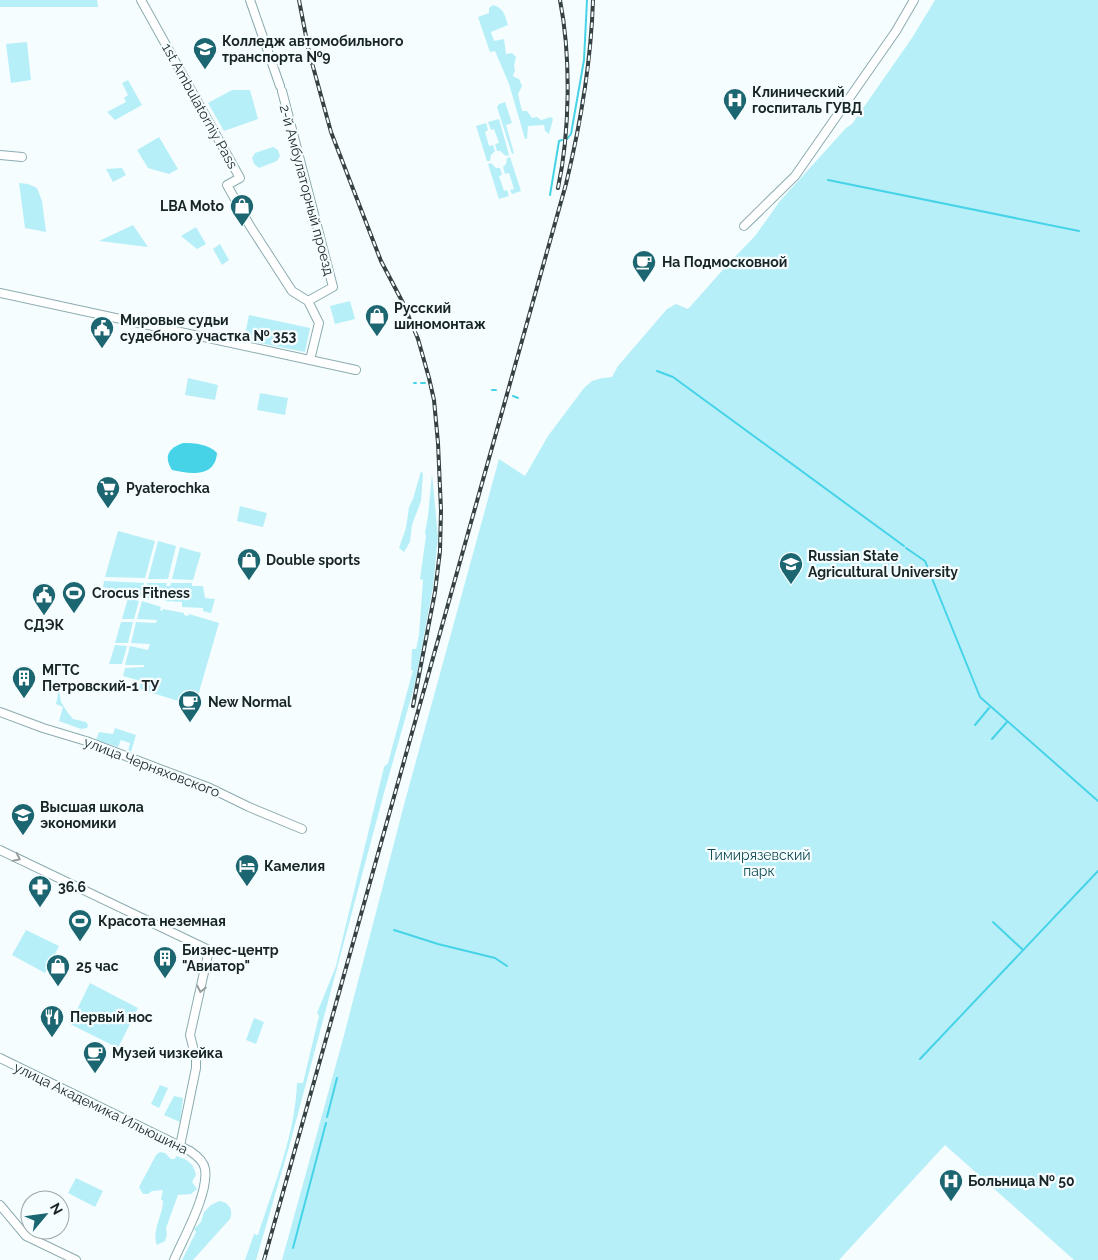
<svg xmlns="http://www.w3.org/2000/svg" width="1098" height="1260" font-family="Raleway,sans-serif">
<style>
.green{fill:#b7eff9}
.water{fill:#46d3e8}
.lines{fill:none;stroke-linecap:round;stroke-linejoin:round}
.stream{stroke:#46d3e8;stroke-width:2}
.minor-casing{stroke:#8babb0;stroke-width:10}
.minor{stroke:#fff;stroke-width:8}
.rail-casing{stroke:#354143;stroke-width:4}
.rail{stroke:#f6fdfe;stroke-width:2;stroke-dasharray:5.5;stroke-linecap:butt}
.oneway{stroke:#979d9e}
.labels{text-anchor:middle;stroke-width:4.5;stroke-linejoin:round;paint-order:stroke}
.poi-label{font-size:14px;font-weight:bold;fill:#182527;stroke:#f6fdfe;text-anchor:start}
.street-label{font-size:14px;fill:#182527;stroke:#f6fdfe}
.park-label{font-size:14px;fill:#0f4c55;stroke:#f6fdfe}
</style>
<rect width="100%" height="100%" fill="#f6fdfe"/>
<!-- green -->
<path class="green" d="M0,0H97L98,7H0Z
M935,0H1098V1260H1074L945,1145L839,1260H282L343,1039L405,801L499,459L525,476L548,436L584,388L592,381L602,378L612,377L618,366L667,309L676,304L688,309L728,264L755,236L780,201L846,128L852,124L912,38Z
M493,5C504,8 505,16 508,25L491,32L494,41L504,39L506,54L512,53L516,57L514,66L515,71L513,75L514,77L519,79L522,86L518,94L522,111H527L532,118L537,117L541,120L551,117L553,119L549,134L545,131L544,125L528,126L527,139H525L509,84L495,51L490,52L478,17L489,13V8Z
M27,42L31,80L11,83L6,44Z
M128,80L142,105L115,120L107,112L126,102L124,98L128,95L122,83Z
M232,90H250L258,119L224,131L208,103Z
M505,102L512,123L506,125L514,153L512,154L497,107L499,104Z
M499,119L509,155L506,156L500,151H497L495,144L499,143L494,129L491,130L488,122Z
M486,123L488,130L485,132L489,146L493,145L495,151L491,155L490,161H487L476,126Z
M159,137L178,169L169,174L148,168L137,150Z
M273,147L278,150L280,156L277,161L259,168L254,164L252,158L255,153Z
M510,157L521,191L512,194L510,190L514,189L509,173L505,174L503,167L506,164L507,158Z
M491,163L496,168H500L502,175L499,176L504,191L507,190L509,196L499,199L488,164Z
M122,168L126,175L113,182L106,169Z
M19,183L28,184L37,188L42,201L46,232L25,228Z
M133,225L148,247L99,241Z
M196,227L206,244L197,249L181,236Z
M220,244L229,260L222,265L213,249Z
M350,301L355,319L335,324L330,306Z
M249,315L310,328L305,352L244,340Z
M188,378L218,385L215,400L185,395Z
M260,393L288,398L285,415L257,410Z
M421,471L423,474L421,501L412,525L410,542L404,552L399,548L406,528L409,507L413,499Z
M432,474L438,537L433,587L415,684L384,793L289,1147L256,1260H245L254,1234L258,1235C274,1185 295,1135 297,1083H303L319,1016L317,1013L336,966L384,767L388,763L413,670H411L412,649H416L419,635L423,580L420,579L426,536L425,533L428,516Z
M240,506L267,513L263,527L237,521Z
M118,531L155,541L145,578L105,577Z
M158,541L176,546L168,579H148Z
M180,547L201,553L193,580L172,579Z
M104,581L144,583V586H147V583H167L166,586H170L171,583H192V586H203L205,598L215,599L211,613L203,611V608L182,607V602L165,601L166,598L149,599L103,587Z
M128,598L139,601L134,619H122Z
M142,601L161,607L160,610L162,611L163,609L184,613V615L188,616L189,614L219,623L195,706L139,689L141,681L123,676L125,668L144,667V665H125L130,646L148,650L150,644L131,643L136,622L156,623L157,620L137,619Z
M121,622H133L128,643H115Z
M115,645L127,646L122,664H109Z
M59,689L61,702L68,713L73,719L86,722L88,725L87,728L81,729L59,721L63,707L56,704Z
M115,728L136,735L131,752L128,751L130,743L121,740L118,747L96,740L99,732L113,734Z
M26,930L59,946L45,973L12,955Z
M90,983L138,1008L118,1048L70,1024Z
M254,1018L264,1022L256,1044L246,1040Z
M160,1085L168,1088L159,1108L151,1104Z
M174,1096L183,1098L180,1122L164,1115Z
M160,1152L165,1153L171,1159H175L176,1156C188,1160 193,1162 196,1175L192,1182L197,1189L191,1194L178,1195L166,1228L167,1235L165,1241L157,1245C151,1232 163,1215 163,1201L161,1199L163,1190L152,1191L148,1194H143L139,1187L156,1155Z
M76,1178L103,1191L95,1207L68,1193Z
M219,1201C228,1202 234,1209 230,1219L193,1260H182L196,1232L194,1229L201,1222L204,1212L211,1205Z"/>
<!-- water -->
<path class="water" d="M183,443C195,443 209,444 217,453C215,478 190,474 172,470C163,456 169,448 183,443Z"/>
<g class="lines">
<!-- stream -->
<path class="stream" d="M567,139L571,134L584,60L587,0
M828,180L1079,231
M550,195L559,141L562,140
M657,371L673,377L904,546
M414,383H416
M421,383H425
M492,390H496
M513,396L518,398
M906,548L925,561L980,697L1098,801
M975,725L989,708
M992,739L1007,722
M993,922L1022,949
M394,930L438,944L495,958L507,966
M920,1059L1098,871
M327,1117L337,1078
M293,1248L326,1123"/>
<!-- minor casing -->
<g class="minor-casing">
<path id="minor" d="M141,0L240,178L227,185L250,226L292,291L308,301
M250,0L280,86
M282,91L333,287L308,301
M0,155L22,157
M744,226L795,176L896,31L914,0
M0,293L356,370
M308,301L319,323L310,360
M0,712L43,728L86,741L210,788L249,807L302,829
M0,850L209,950L190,1035L196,1059V1068L180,1146
M0,1058L190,1151C196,1155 204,1161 205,1169C209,1193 184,1237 174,1260
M0,1205L26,1236L76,1260"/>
</g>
<!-- minor -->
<use href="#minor" class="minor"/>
<!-- rail casing -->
<g class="rail-casing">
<path id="rail" d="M299,0L309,52L331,132L381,261L403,303L418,339L429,378L434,400L438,443L441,510L440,551L435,592L413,706
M558,188C570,132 571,56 560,0
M264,1260L566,184C581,122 591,64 593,0"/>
</g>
<!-- rail -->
<use href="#rail" class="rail"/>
</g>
<!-- one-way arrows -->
<defs><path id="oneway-chevron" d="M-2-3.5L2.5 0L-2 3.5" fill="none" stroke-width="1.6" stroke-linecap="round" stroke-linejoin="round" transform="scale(1.25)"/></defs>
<g class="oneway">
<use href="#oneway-chevron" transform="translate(17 858) rotate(26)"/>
<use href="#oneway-chevron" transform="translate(201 989) rotate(102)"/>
</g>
<!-- icons -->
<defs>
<g id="university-pin" transform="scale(1.25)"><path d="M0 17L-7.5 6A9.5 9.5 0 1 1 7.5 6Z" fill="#1c6671" stroke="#f6fdfe"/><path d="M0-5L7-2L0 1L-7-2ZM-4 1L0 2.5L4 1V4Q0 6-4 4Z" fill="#fff"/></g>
<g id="hospital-pin" transform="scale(1.25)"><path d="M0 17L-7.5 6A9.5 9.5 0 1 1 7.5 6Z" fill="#1c6671" stroke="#f6fdfe"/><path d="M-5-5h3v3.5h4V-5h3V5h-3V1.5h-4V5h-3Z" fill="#fff"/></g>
<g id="shop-pin" transform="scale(1.25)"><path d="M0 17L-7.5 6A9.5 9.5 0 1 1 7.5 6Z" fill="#1c6671" stroke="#f6fdfe"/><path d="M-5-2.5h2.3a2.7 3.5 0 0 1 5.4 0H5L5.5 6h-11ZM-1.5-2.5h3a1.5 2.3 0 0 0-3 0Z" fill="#fff"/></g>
<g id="cafe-pin" transform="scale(1.25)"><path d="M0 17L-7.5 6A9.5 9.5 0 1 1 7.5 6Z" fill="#1c6671" stroke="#f6fdfe"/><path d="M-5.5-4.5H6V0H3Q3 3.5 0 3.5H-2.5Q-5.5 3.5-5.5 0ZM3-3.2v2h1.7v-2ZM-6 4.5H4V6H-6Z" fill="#fff"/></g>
<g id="civic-pin" transform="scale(1.25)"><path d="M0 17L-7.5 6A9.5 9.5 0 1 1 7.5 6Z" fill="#1c6671" stroke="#f6fdfe"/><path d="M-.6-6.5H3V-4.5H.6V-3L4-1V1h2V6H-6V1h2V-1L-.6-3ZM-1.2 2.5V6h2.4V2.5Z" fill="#fff"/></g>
<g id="supermarket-pin" transform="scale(1.25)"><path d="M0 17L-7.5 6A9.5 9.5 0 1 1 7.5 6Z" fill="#1c6671" stroke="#f6fdfe"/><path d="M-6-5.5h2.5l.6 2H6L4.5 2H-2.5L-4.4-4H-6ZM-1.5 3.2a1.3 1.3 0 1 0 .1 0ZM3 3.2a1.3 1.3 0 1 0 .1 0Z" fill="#fff"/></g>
<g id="stadium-pin" transform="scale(1.25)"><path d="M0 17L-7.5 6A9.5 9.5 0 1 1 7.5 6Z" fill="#1c6671" stroke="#f6fdfe"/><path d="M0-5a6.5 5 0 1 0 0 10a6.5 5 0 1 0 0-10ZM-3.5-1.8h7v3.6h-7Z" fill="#fff"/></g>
<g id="building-pin" transform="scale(1.25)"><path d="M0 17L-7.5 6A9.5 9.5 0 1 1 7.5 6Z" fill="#1c6671" stroke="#f6fdfe"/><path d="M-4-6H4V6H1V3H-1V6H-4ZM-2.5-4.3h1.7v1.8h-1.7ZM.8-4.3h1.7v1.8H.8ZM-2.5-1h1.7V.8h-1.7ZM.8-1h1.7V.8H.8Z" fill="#fff"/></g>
<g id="hotel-pin" transform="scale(1.25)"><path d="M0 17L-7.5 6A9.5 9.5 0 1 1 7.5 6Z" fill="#1c6671" stroke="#f6fdfe"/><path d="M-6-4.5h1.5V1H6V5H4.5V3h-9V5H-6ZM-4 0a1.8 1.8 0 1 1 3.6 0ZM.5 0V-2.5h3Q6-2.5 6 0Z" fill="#fff"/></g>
<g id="pharmacy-pin" transform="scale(1.25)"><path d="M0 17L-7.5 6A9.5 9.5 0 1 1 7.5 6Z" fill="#1c6671" stroke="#f6fdfe"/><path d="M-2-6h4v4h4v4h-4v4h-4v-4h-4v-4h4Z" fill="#fff"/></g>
<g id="restaurant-pin" transform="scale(1.25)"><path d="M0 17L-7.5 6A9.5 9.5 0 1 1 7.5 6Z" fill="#1c6671" stroke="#f6fdfe"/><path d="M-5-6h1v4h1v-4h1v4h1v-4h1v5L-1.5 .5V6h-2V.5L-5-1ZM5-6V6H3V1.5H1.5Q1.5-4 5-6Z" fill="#fff"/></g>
</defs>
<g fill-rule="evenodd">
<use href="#university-pin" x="205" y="49"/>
<use href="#hospital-pin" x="735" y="100"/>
<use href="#shop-pin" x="242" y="206"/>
<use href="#cafe-pin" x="644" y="262"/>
<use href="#shop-pin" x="377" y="316"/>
<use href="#civic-pin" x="102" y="328"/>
<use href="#supermarket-pin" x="108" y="488"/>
<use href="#shop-pin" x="249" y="560"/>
<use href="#university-pin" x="791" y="564"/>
<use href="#stadium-pin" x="74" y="593"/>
<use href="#civic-pin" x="44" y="595"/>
<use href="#building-pin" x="24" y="678"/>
<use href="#cafe-pin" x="190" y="702"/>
<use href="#university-pin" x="23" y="815"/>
<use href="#hotel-pin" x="247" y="866"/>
<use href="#pharmacy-pin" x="40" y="887"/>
<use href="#stadium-pin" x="80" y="921"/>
<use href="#building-pin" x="165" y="958"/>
<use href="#shop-pin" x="58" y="966"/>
<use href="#restaurant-pin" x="52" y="1017"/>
<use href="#cafe-pin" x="95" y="1053"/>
<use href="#hospital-pin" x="951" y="1181"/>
</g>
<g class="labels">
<!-- poi labels -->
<g class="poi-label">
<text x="222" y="46">Колледж автомобильного<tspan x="222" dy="16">транспорта №9</tspan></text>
<text x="752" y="97">Клинический<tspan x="752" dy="16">госпиталь ГУВД</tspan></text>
<text x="224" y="211" text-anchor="end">LBA Moto</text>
<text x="662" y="267">На Подмосковной</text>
<text x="394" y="313">Русский<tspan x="394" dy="16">шиномонтаж</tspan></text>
<text x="120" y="325">Мировые судьи<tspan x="120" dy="16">судебного участка № 353</tspan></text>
<text x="126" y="493">Pyaterochka</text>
<text x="808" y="561">Russian State<tspan x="808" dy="16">Agricultural University</tspan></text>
<text x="266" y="565">Double sports</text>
<text x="92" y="598">Crocus Fitness</text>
<text x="44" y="630" text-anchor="middle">СДЭК</text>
<text x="42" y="675">МГТС<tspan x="42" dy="16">Петровский-1 ТУ</tspan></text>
<text x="208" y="707">New Normal</text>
<text x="40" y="812">Высшая школа<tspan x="40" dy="16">экономики</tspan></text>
<text x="264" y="871">Камелия</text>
<text x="58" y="892">36.6</text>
<text x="98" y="926">Красота неземная</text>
<text x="182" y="955">Бизнес-центр<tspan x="182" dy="16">"Авиатор"</tspan></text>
<text x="76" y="971">25 час</text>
<text x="70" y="1022">Первый нос</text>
<text x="112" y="1058">Музей чизкейка</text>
<text x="968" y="1186">Больница № 50</text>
</g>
<!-- street labels -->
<g class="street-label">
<text transform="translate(200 106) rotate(61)" y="5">1st Ambulatorniy Pass</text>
<text transform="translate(307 190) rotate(75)" y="5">2-й Амбулаторный проезд</text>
<text transform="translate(152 767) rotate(21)" y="5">улица Черняховского</text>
<text transform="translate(101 1108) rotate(26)" y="5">улица Академика Ильюшина</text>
</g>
<!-- park labels -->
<g class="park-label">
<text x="759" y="860">Тимирязевский<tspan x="759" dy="16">парк</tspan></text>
</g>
</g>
<!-- north arrow -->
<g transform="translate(45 1215) rotate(61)"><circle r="24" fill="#f6fdfe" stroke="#9da7a8"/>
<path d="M0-4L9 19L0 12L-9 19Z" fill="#1c6671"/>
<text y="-8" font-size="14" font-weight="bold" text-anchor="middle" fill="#182527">N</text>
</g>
</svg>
